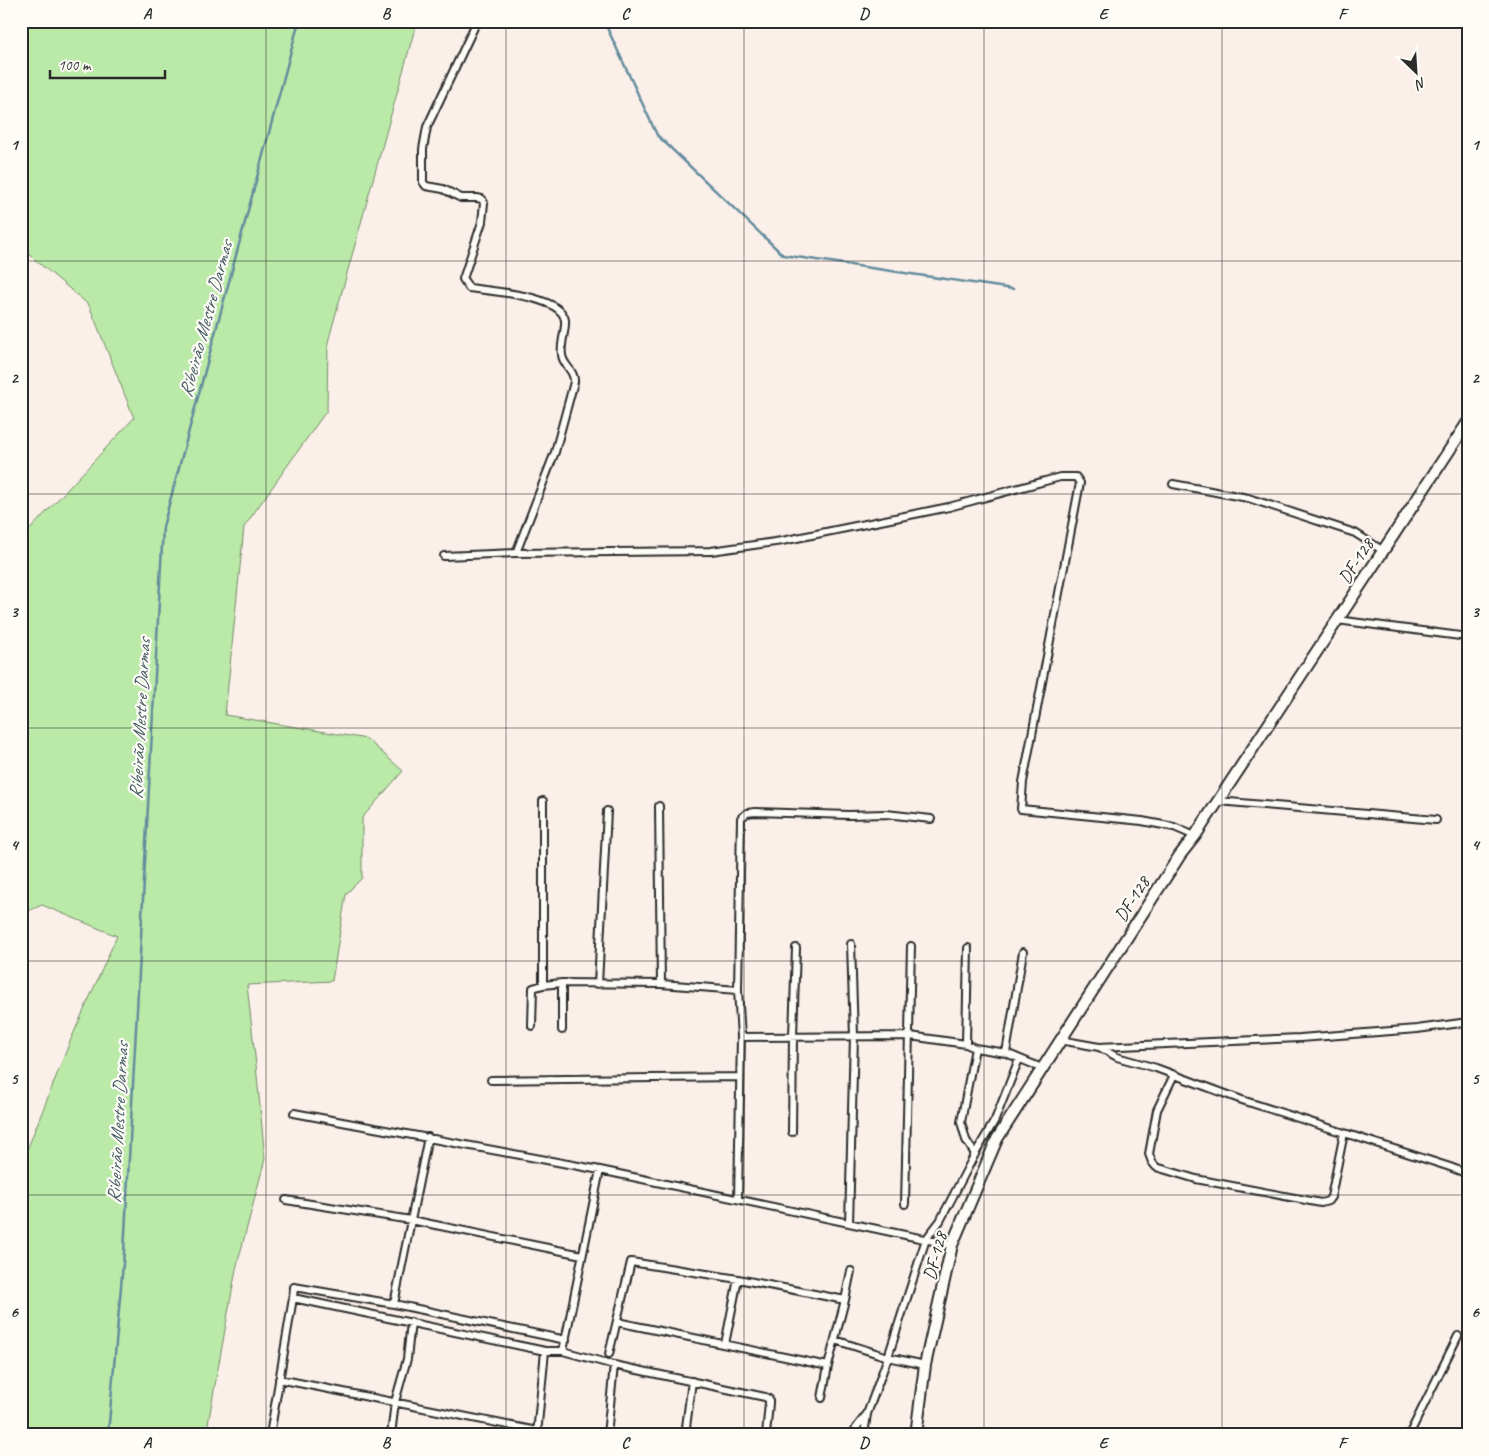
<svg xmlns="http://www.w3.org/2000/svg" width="1489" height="1456" font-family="Caveat,sans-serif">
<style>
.green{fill:#bbe9a7;stroke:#738a69}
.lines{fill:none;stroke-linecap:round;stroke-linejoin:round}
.stream{stroke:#638c9d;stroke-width:2.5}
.minor-casing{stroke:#2b2b2b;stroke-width:10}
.primary-casing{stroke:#2b2b2b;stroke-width:14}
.minor{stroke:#fdfcf7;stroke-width:6}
.primary{stroke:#fdfcf7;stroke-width:10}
.grid{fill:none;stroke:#2b2b2b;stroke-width:1;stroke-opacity:0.55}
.labels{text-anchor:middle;stroke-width:4.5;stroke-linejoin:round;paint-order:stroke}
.street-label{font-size:18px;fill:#2b2b2b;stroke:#fdfcf7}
.water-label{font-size:19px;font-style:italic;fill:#475c64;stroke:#fdfcf7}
.neatline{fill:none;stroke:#2b2b2b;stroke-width:2}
.grid-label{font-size:16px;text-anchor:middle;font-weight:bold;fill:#2b2b2b}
</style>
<rect width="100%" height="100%" fill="#fbefe9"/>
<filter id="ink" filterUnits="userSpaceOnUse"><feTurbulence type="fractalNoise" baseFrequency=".02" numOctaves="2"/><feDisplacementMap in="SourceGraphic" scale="10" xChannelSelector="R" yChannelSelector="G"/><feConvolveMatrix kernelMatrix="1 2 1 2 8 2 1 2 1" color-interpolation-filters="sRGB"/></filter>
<g filter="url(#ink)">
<!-- green -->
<path class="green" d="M21,21H417L328,342L327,410L244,527L225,715L367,739L403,771L362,818V878L346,894L332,981L247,985L256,1065L265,1159L236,1269L206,1435H21V1189L23,1160L71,1039L117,936L42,905L21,914V539L134,418L89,305L21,248Z"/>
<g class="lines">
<!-- stream -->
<path class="stream" d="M604,21L657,135L783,255L1013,289
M108,1435L124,1252L163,527L299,21"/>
<!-- minor casing -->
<g class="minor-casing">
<path id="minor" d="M477,21L427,127L423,149V182L426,186L443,189L461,198H477L482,199L484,203L482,222L463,279L469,288C489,291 561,295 565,320C566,331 560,343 562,355C563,366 575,370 574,382L555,452L516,553
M1173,484L1248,498L1355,533L1382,550
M444,556L516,553L711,551L782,541L949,507L1060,477H1076L1080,483L1023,782L1021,809L1142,821L1174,827L1195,836
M1337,620L1468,637
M543,801V985
M1218,801L1436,820
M659,806L661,984
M562,983V1030
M598,984L607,811
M532,1026L533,988L543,985L562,983L661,984L738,990
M741,1037L910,1036L966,1044L975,1048L1006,1053L1042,1068
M1060,1040L1099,1047L1300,1038L1417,1029L1468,1022
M966,1044L968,948
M1099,1047L1117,1057L1156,1068L1242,1100L1450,1167L1468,1174
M975,1048L961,1122L966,1140L975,1154
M1006,1053L1023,952
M1174,1075L1157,1110L1149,1154L1152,1162L1156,1167L1196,1179L1321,1203L1328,1201L1331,1197L1344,1133
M491,1080L740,1077
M294,1113L600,1170L952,1245
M792,1132L793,1036L796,948
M738,1199L741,1037L738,990L741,818L747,813L755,812L849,815L886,814L931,819
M286,1200L411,1220L582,1255
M905,1204L911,946
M849,1223L854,1036L851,944
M293,1298L545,1351H563L614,1365L765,1397L769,1399V1403L766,1435
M845,1300L851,1271
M394,1304L428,1137
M835,1340L888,1357L925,1365
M725,1344L738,1279
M563,1351L600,1170
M609,1354L631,1262L738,1279L845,1300L828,1366L617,1322
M279,1379L537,1431
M822,1398L828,1366
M537,1434L545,1351
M270,1435L293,1298L294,1287L394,1304L566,1340
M391,1435L395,1402L407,1359L411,1322
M607,1435L614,1365
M685,1435L692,1381
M853,1435L856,1428L866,1415
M864,1435L867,1414L888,1357L926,1239L940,1221L975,1154L995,1120L1019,1059
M1356,1435L1380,1433L1389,1435
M1409,1435L1458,1336"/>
</g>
<!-- primary casing -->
<g class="primary-casing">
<path id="primary" d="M916,1435L925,1365L952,1245L997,1139L1180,855L1195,836L1468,422"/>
</g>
<!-- minor -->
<use href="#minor" class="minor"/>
<!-- primary -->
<use href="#primary" class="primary"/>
</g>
</g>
<!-- grid -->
<path class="grid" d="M266,21V1435M506,21V1435M744,21V1435M984,21V1435M1222,21V1435M21,261H1468M21,494H1468M21,728H1468M21,961H1468M21,1195H1468"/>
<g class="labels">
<!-- street labels -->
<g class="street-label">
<text transform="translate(1356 561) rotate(-57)" y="6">DF-128</text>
<text transform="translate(1132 899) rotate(-57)" y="6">DF-128</text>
<text transform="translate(935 1256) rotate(-75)" y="6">DF-128</text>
</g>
<!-- water labels -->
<g class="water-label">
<text transform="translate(205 319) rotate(-75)" y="7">Ribeirão Mestre Darmas</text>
<text transform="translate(139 719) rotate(-87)" y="7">Ribeirão Mestre Darmas</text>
<text transform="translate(117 1123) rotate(-87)" y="7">Ribeirão Mestre Darmas</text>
</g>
</g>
<!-- margin -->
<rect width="1489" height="1456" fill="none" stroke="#fdfcf7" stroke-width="55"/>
<!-- north arrow -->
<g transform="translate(1416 72) rotate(155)" stroke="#fdfcf7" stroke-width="4" paint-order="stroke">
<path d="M0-4L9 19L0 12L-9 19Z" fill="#2b2b2b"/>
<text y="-8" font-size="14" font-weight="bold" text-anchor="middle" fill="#2b2b2b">N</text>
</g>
<!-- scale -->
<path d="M50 70v8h115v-8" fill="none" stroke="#2b2b2b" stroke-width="2.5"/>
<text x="58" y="70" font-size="15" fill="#2b2b2b" stroke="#fdfcf7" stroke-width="4" paint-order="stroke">100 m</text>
<rect x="28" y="28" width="1434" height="1400" class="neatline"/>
<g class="grid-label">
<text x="147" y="19">A</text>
<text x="386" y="19">B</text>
<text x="625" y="19">C</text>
<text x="864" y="19">D</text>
<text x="1103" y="19">E</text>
<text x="1342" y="19">F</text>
<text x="14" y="150">1</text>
<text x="1475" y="150">1</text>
<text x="14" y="383">2</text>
<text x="1475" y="383">2</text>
<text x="14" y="617">3</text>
<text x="1475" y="617">3</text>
<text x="14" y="850">4</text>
<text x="1475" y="850">4</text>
<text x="14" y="1084">5</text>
<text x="1475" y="1084">5</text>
<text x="14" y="1317">6</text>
<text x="1475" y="1317">6</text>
<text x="147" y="1448">A</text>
<text x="386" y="1448">B</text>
<text x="625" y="1448">C</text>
<text x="864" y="1448">D</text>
<text x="1103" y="1448">E</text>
<text x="1342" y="1448">F</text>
</g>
</svg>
